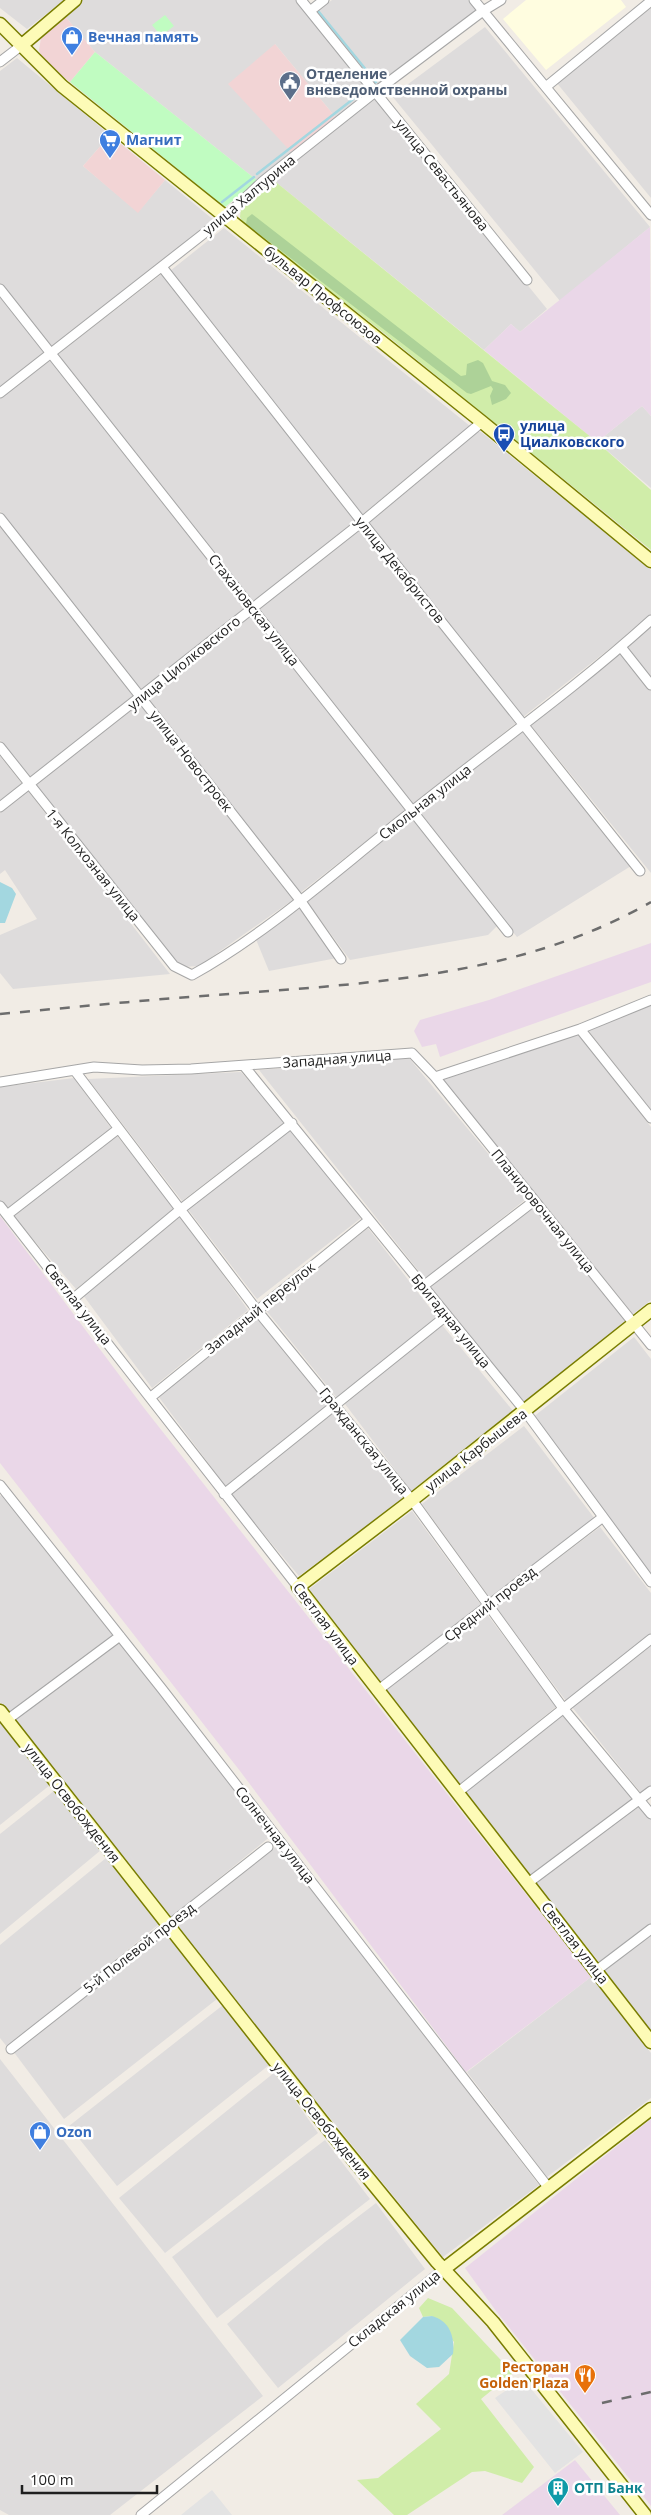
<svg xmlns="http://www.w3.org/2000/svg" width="651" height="2515" font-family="'Open Sans',sans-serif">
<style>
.residential{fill:#dedcdc}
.commercial{fill:#f2d4d5}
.industrial{fill:#ead7e8}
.education{fill:#fffde0}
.grass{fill:#d0eda9}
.forest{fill:#add298}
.park{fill:#c0fcc1}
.parking{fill:#e3e3e3}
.water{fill:#a3d7e0}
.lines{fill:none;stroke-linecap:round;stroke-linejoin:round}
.stream{stroke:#a3d7e0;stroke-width:2.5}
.street-casing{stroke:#a6a6a6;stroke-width:11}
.secondary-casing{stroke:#797d00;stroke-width:15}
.street{stroke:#fff;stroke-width:9}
.secondary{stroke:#fdfbb7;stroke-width:12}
.rail{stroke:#6d6d6d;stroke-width:2.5;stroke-dasharray:10 10;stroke-linecap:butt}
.labels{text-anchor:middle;stroke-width:5;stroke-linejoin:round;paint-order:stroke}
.shop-label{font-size:14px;font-weight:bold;fill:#366cbe;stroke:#fff;text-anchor:start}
.service-label{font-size:14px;font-weight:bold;fill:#4e5e75;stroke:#fff;text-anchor:start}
.street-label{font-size:14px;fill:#1f1f1f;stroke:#fff}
.transit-label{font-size:14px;font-weight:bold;fill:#164399;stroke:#fff;text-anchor:start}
.food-label{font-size:14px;font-weight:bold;fill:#c56008;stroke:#fff;text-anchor:end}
.culture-label{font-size:14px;font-weight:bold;fill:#0d838f;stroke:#fff;text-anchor:start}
</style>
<rect width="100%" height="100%" fill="#f1ece5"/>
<!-- residential -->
<path class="residential" d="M0,0H64L27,29L0,8Z
M83,0H296L370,93L337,119L275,44L293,154L258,181L95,52L64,15Z
M332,0H468L478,11L375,88L316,12Z
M651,6V198L556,82Z
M485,27L650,227L560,301L392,96Z
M17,58L110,135L83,166L138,212L165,180L215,221L52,350L0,283V71Z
M375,97L547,309L520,332L511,324L484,350L272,179Z
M224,228L470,426L363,514L357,513L170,271Z
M163,273L356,520L253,603L57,355Z
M0,295L45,353L0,387Z
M51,360L248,608L141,691L0,511V398Z
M642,406L651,416V488L597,442Z
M477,432H481L651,570V616L523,717L367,522Z
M0,524L135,695L29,778L0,740Z
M361,527L516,723L414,804L410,803L259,612L260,607Z
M252,613L406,810L300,893L146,697Z
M651,625V681L624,647Z
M620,652L651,691V873L530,724Z
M140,702L294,899L199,966L181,967L34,785Z
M522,730L631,866L517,937L416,811Z
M0,756L22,784L0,801Z
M28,791L170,974L13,989L0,973V935L37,919L5,870L0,874V813Z
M410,816L497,926L488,935L350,960L305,899Z
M299,905L337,958L269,971L255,937Z
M651,1004V1110L588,1030Z
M578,1033L651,1127V1300L633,1314L442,1079Z
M409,1058L526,1199L425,1279L259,1070Z
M241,1072L285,1122L182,1201L88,1079Z
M74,1078L111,1128L7,1210L0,1201V1087Z
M291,1128L361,1218L257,1299L187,1208Z
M117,1136L175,1208L76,1289L12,1215Z
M532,1206L626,1321L522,1404L428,1286Z
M181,1216L248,1310L152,1388L83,1295Z
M368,1228L437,1317L337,1398L265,1309Z
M256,1316L328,1404L227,1488L158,1396Z
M442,1325L514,1412L412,1492L345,1404Z
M634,1337L651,1359V1575L532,1418Z
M335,1412L403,1499L299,1576L230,1494Z
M524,1426L595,1519L490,1598L422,1504Z
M3,1494L41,1545L272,1835L169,1919L0,1702V1496Z
M412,1511L481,1605L380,1683L308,1590Z
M600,1527L651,1593V1633L566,1701L495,1606Z
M486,1613L557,1706L457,1787L382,1691Z
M651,1646V1786L641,1793L572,1707Z
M563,1713L634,1800L530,1876L466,1792Z
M0,1721L50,1785L0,1825Z
M55,1790L101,1850L0,1934V1834Z
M639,1805L651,1820V1925L600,1963L535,1882Z
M278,1845L539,2185L443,2257L173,1925Z
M106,1858L159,1924L8,2048L0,2038V1945Z
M167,1931L217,1999L64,2119L13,2051Z
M651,1932V2031L603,1968Z
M591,1977L651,2053V2098L547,2177L467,2072Z
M223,2005L269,2065L117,2186L69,2126Z
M0,2059L263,2396L110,2515H9L0,2510Z
M275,2072L318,2133L165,2253L119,2198Z
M325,2140L370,2199L217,2318L172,2257Z
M376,2203L425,2269L278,2388L227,2324L325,2242Z"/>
<!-- commercial -->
<path class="commercial" d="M64,15L95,52L70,82L43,60L39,50L41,38Z
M275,44L337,119L293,154L228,84Z
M110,135L165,180L138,213L83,166Z"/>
<!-- industrial -->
<path class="industrial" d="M650,227L651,416L642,406L597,442L484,350L511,324L520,332Z
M651,943V982L440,1057L436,1044L422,1047L414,1031L420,1020L489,1000Z
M0,1216L144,1408L591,1977L466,2072L240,1771L0,1463Z
M651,2119V2506L496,2311L465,2268Z
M575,2460L620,2515H502Z"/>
<!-- education -->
<path class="education" d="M526,0H621L626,7L546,70L503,19Z"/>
<!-- grass -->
<path class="grass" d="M272,179L597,442L651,490V550L385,334L243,223L240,217L241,207Z
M428,2298L452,2308L513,2373L481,2399L534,2467L522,2483L485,2471L472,2472L407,2515H394L357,2480L378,2478L441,2429L416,2404L449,2374L454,2342L432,2316L423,2317L419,2308Z"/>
<!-- forest -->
<path class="forest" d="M252,214L461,376L466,375L467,364L478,360L483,363L492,381L505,385L511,393L506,399L492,405L490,396L493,389L491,386L471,394L467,393L246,224L247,218Z"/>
<!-- park -->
<path class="park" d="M165,15L174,26L161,36L152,25Z
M95,52L258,181L225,207L70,82Z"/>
<!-- parking -->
<path class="parking" d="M523,2379L583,2452L555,2473L495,2398Z
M212,2490L232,2515H181L202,2498Z"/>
<!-- water -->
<path class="water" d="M0,882L12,888L16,894L5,923H0Z
M432,2316C450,2321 455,2337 453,2354L439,2367L427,2368L410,2356L400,2340L423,2317Z"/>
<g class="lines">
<!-- stream -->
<path class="stream" d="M319,12L376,82L373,84
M257,174L366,89
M222,202L254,177"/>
<!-- street casing -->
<g class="street-casing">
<path id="street" d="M301,0L527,280
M474,0L651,215
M310,11L324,0
M0,62L22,45
M547,86L651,1
M162,267L362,522L640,871
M0,289L508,932
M0,393L225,217L263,181L374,93L483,11L501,0
M0,518L300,900L341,959
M621,647L651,685
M0,747L174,966L192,975C271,931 340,867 411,812C491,748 575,689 651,620
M0,807L362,522L482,422
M580,1029L651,1118
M244,1066L525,1411L651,1582
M75,1071L256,1309L412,1500L563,1708L651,1814
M435,1077L580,1029L651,1000
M0,1082L94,1067L142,1070L191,1069L412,1053L435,1077L651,1345
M0,1206L298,1587
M7,1215L118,1129
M422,1287L534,1201
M74,1298L181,1209L292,1123
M151,1397L369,1220
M0,1485L162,1689L548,2187
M224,1494L446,1316
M377,1691L603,1517
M7,1720L120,1636
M457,1793L651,1639
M528,1883L651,1791
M597,1970L651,1929
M11,2049L268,1847
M141,2515L444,2269"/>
</g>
<!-- secondary casing -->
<g class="secondary-casing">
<path id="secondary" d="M0,24L62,86L482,422L651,561
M22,45L75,0
M651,1310L412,1500L298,1587L651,2042
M0,1711L329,2130L437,2262L493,2322L645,2515
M444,2269L651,2109"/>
</g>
<!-- street -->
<use href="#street" class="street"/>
<!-- secondary -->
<use href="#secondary" class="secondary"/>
<!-- rail -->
<path class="rail" d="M0,1014C77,1007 153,999 230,994C374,983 522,976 651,902
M602,2403L651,2392"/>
</g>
<!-- icons -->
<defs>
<g id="shop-pin" transform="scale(1.125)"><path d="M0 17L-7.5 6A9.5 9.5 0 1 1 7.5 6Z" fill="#3f7fe0" stroke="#fff"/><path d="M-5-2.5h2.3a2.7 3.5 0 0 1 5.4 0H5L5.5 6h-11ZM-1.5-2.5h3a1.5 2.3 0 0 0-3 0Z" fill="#fff"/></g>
<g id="civic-pin" transform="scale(1.125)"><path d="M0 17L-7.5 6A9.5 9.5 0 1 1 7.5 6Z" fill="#5c6f8a" stroke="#fff"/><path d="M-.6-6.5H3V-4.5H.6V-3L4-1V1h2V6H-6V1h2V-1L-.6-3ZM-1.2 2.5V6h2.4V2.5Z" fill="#fff"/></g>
<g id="supermarket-pin" transform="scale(1.125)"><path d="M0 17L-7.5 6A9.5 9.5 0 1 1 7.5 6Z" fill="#3f7fe0" stroke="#fff"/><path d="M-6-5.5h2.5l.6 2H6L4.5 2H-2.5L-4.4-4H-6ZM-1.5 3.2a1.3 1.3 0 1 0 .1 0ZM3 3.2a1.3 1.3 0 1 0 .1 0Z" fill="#fff"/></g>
<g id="bus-pin" transform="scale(1.125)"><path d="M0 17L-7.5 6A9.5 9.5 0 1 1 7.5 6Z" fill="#1a4fb4" stroke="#fff"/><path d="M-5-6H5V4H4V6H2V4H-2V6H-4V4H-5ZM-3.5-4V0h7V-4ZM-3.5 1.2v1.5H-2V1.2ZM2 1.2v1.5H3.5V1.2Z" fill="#fff"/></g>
<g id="restaurant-pin" transform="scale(1.125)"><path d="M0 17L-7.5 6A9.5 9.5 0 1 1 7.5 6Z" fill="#e8710a" stroke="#fff"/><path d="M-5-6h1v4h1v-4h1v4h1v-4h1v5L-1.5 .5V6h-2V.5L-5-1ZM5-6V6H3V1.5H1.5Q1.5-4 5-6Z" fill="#fff"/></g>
<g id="building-pin" transform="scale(1.125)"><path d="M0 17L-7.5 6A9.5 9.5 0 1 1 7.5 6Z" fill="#0f9aa8" stroke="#fff"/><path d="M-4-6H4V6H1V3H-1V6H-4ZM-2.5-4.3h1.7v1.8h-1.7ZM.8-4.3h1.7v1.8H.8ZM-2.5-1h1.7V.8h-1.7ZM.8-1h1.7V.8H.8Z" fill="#fff"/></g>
</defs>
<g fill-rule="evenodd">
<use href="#shop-pin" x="72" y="37"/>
<use href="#civic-pin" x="290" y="82"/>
<use href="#supermarket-pin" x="110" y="140"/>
<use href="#bus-pin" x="504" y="434"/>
<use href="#shop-pin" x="40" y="2132"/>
<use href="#restaurant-pin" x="585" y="2375"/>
<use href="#building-pin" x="558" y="2488"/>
</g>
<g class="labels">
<!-- shop labels -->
<g class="shop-label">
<text x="88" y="42">Вечная память</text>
<text x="126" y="145">Магнит</text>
<text x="56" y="2137">Ozon</text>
</g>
<!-- service labels -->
<g class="service-label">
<text x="306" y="79">Отделение<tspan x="306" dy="16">вневедомственной охраны</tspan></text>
</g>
<!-- street labels -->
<g class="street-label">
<text transform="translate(442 175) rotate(51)" y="5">улица Севастьянова</text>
<text transform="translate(249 195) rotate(-40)" y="5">улица Халтурина</text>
<text transform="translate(323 295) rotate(39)" y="5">бульвар Профсоюзов</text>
<text transform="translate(400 570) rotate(51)" y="5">улица Декабристов</text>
<text transform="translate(254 610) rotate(52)" y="5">Стахановская улица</text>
<text transform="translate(184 663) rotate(-39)" y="5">улица Циолковского</text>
<text transform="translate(191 761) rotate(52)" y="5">улица Новостроек</text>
<text transform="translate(425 802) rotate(-38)" y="5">Смольная улица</text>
<text transform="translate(93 865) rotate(51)" y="5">1-я Колхозная улица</text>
<text transform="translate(337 1059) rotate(-4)" y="5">Западная улица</text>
<text transform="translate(543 1211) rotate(51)" y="5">Планировочная улица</text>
<text transform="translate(78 1304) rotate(52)" y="5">Светлая улица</text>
<text transform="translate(260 1308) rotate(-39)" y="5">Западный переулок</text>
<text transform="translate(451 1321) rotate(51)" y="5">Бригадная улица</text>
<text transform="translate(364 1441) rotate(51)" y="5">Гражданская улица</text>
<text transform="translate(476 1450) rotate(-38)" y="5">улица Карбышева</text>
<text transform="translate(490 1604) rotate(-38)" y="5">Средний проезд</text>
<text transform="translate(326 1624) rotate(53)" y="5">Светлая улица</text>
<text transform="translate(72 1803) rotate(52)" y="5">улица Освобождения</text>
<text transform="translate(275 1835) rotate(52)" y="5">Солнечная улица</text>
<text transform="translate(575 1943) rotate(52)" y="5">Светлая улица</text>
<text transform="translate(139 1948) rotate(-38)" y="5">5-й Полевой проезд</text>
<text transform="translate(322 2121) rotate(51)" y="5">улица Освобождения</text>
<text transform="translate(394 2309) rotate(-39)" y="5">Складская улица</text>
</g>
<!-- transit labels -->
<g class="transit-label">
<text x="520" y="431">улица<tspan x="520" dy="16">Циалковского</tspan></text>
</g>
<!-- food labels -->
<g class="food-label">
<text x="569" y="2372">Ресторан<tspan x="569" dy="16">Golden Plaza</tspan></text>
</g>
<!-- culture labels -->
<g class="culture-label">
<text x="574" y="2493">ОТП Банк</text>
</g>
</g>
<!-- scale -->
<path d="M22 2485v8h135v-8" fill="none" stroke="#1f1f1f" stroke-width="2.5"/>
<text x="30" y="2485" font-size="15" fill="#1f1f1f" stroke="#ffffff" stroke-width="4" paint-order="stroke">100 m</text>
</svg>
